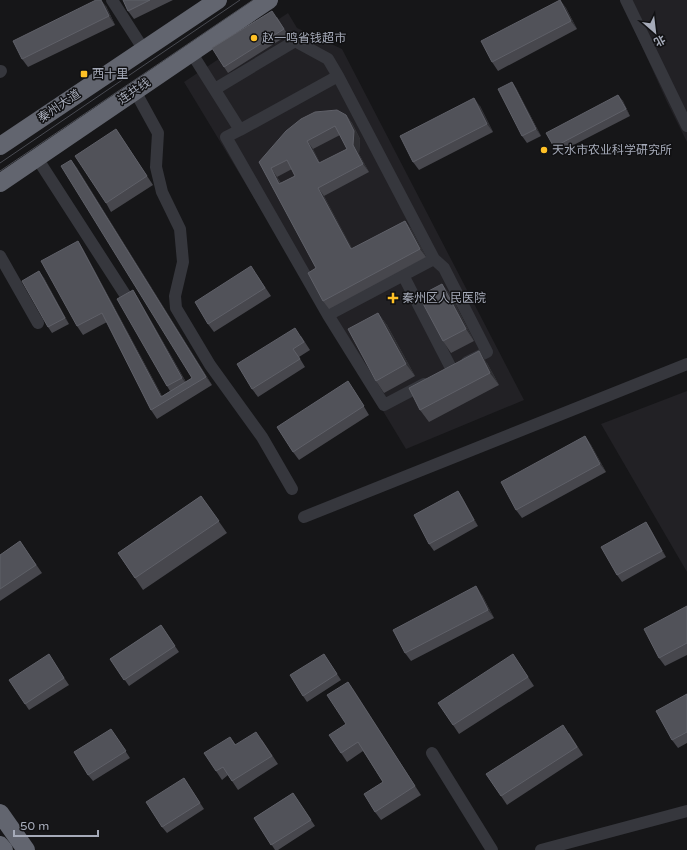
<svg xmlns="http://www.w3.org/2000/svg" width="687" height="850" font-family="'Varela Round','Noto Sans SC',sans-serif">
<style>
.built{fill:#222125}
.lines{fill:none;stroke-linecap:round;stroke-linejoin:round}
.minor{stroke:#36373d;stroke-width:12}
.highway{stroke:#62656f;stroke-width:18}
.tram{stroke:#494b52;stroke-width:1}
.wall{fill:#47474d;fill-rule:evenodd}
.shaded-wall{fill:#2f2f33}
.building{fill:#515259;stroke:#5f6068;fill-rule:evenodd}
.poi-dot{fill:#ffc126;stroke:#111113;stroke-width:1.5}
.labels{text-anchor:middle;stroke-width:3;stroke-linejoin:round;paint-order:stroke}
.poi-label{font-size:12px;fill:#a6abb9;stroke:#111113;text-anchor:start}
.street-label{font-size:12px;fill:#a6abb9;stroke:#111113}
</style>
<rect width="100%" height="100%" fill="#161618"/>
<!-- built -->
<path class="built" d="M621,0H687V142L667,102Z
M288,13L297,28L342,49L524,400L406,449L184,82Z
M687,391V572L601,424Z"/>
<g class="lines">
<!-- minor -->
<path class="minor" d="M112,0L144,50
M626,0L687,126
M191,52L240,130L338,76L434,259L444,268L487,352L467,362
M0,72L1,71
M215,89L295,41L328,59L338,76
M135,91L158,133L156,167L162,192L180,229L183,262L175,296L176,308L210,365L262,437L292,489
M240,130L226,137L328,315L384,405L424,384
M37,158L126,296
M0,256L38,323
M403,275L452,370
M328,315L434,259
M304,517L687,364
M432,753L492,850
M541,850L687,811"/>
<!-- highway -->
<path class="highway" d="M0,146L218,0
M0,183L269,0
M0,813L26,850
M0,845L4,850"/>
<!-- tram -->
<path class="tram" d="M0,163L240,0
M0,171L253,0"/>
</g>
<!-- wall -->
<path class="wall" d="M123,0H173L134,19L128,11Z
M560,0L566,8L577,29L498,71L492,62Z
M106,6L115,25L28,67L22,59Z
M277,17L288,35L228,73L224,67Z
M512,82L516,88L541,136L527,143L522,136Z
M618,95L623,101L630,116L558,153L554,147Z
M480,106L493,132L419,170L413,162Z
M346,115L352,123L360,139L359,154L369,172L324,196L352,249L405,221L411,229L426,257L329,309L323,301L316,268L259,162ZM340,135L347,149L320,163L313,149ZM292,169L295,176L281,183L277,177Z
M116,129L153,185L111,212L106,203Z
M71,160L77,168L212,385L157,419L151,410L107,322L83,335L77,326L78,241L83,249L162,396L170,391L167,386L133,290L138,298L186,382L192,378Z
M39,271L44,278L69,324L52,333L48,327Z
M257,275L271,296L214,332L208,324Z
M442,284L451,296L474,341L451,353L443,341Z
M378,313L387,325L415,376L384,393L376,381Z
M301,336L310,350L299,357L305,367L258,397L252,389Z
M487,363L499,385L429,422L420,410Z
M354,390L369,415L299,460L293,452Z
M585,436L591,445L606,472L522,518L516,510Z
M458,491L462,497L478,526L434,551L429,544Z
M201,496L227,533L143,590L118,553Z
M646,522L650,528L666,557L622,582L617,575Z
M20,541L42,573L0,601V555Z
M482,595L494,618L411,661L405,653Z
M687,606V655L665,666L659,658Z
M161,625L179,652L129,686L110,659Z
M324,654L341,680L307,702L303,696Z
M53,661L69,685L29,710L25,704Z
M519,663L534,686L459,734L453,725Z
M348,682L421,795L381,820L375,812L383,782L363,751L347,762L341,753L346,724Z
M687,694V743L678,748L672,740Z
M569,733L583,755L507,805L501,796Z
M115,735L130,758L93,781L88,775Z
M230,737L236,745L262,740L278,764L238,790L228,775L222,780L216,771Z
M184,778L204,809L167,833L162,827Z
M293,793L315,826L278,850H275L254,818Z"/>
<!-- shaded-wall -->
<path class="shaded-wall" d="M101,0L106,6L115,25L109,16Z
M560,0L566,8L577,29L571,21Z
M512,82L516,88L541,136L536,129Z
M618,95L623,101L630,116Z
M474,98L480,106L493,132L487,124Z
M346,115L352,123L360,139L359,154L369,172L363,164L353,145Z
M307,141L313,149L325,172L319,163Z
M71,160L77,168L212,385L206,377Z
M271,168L277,177L285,192L279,184Z
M318,188L324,196L357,257L351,249Z
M405,221L411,229L426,257L420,249Z
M78,241L83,249L165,402L161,397Z
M39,271L44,278L69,324L65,318Z
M442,284L451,296L474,341L466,329Z
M133,290L138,298L188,386L182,378Z
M378,313L387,325L415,376L406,364Z
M479,351L487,363L499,385L490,373Z
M585,436L591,445L606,472L600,464Z
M458,491L462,497L478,526L474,520Z
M646,522L650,528L666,557L662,551Z
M476,586L482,595L494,618L488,610Z
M348,682L354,690L421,795L415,786Z"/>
<!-- building -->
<path class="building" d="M96,0H101L109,16L22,59L13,41Z
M123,0H150L128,11Z
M560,0L571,21L492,62L481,41Z
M272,11L284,29L224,67L212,48Z
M512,82L536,129L522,136L498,89Z
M618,95L626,109L554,147L546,133Z
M474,98L487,124L413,162L400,136Z
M337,110L346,115L354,131L353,145L363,164L318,188L351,249L405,221L420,249L323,301L308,273L316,268L259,162L286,131L301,119L315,112ZM335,126L347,149L319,163L307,141ZM287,160L295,176L279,184L271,168Z
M116,129L147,176L106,203L75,156Z
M71,160L206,377L151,410L102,313L77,326L41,261L78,241L161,397L192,378L61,166Z
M251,266L265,288L208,324L195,302Z
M39,271L65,318L48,327L22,281Z
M442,284L466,329L443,341L419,296Z
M133,290L182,378L167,386L117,299Z
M378,313L406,364L376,381L348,329Z
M295,328L304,342L293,349L300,359L252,389L237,364Z
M479,351L490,373L420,410L409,388Z
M348,381L364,406L293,452L277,427Z
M585,436L600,464L516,510L501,482Z
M458,491L474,520L429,544L414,515Z
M201,496L219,521L135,578L118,553Z
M646,522L662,551L617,575L601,547Z
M20,541L36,565L0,589V555Z
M476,586L488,610L405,653L393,630Z
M687,606V643L659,658L644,629Z
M161,625L175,646L124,680L110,659Z
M49,654L64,678L25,704L9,680Z
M324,654L337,674L303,696L290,675Z
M513,654L528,677L453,725L438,703Z
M348,682L415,786L375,812L364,794L383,782L358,742L341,753L329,735L346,724L327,695Z
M687,694V732L672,740L656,711Z
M563,725L577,747L501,796L486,774Z
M111,729L126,751L88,775L74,752Z
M256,732L272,756L232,781L223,767L216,771L204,753L230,737L235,745Z
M184,778L200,803L162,827L146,802Z
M293,793L311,820L271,845L254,818Z"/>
<!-- markers -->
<g class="poi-dot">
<circle cx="254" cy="38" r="4"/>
<rect x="80" y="70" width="8" height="8" rx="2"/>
<circle cx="544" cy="150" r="4"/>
<path d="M391 292h4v4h4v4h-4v4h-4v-4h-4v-4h4z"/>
</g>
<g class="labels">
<!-- poi labels -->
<g class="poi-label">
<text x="262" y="42">赵一鸣省钱超市</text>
<text x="92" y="78">西十里</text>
<text x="552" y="154">天水市农业科学研究所</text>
<text x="402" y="302">秦州区人民医院</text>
</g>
<!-- street labels -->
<g class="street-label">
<text transform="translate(134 91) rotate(-34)" y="4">连共线</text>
<text transform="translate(59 106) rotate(-34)" y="4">秦州大道</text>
</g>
</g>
<!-- north arrow -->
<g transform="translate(655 32) rotate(152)" stroke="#111113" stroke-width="3" paint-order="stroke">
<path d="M0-3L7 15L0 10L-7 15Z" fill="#a6abb9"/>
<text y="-6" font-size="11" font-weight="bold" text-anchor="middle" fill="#a6abb9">北</text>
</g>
<!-- scale -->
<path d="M14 830v6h84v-6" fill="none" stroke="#a6abb9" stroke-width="2"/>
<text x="20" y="830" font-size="12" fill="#a6abb9" stroke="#111113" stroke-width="3" paint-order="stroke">50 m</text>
</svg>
